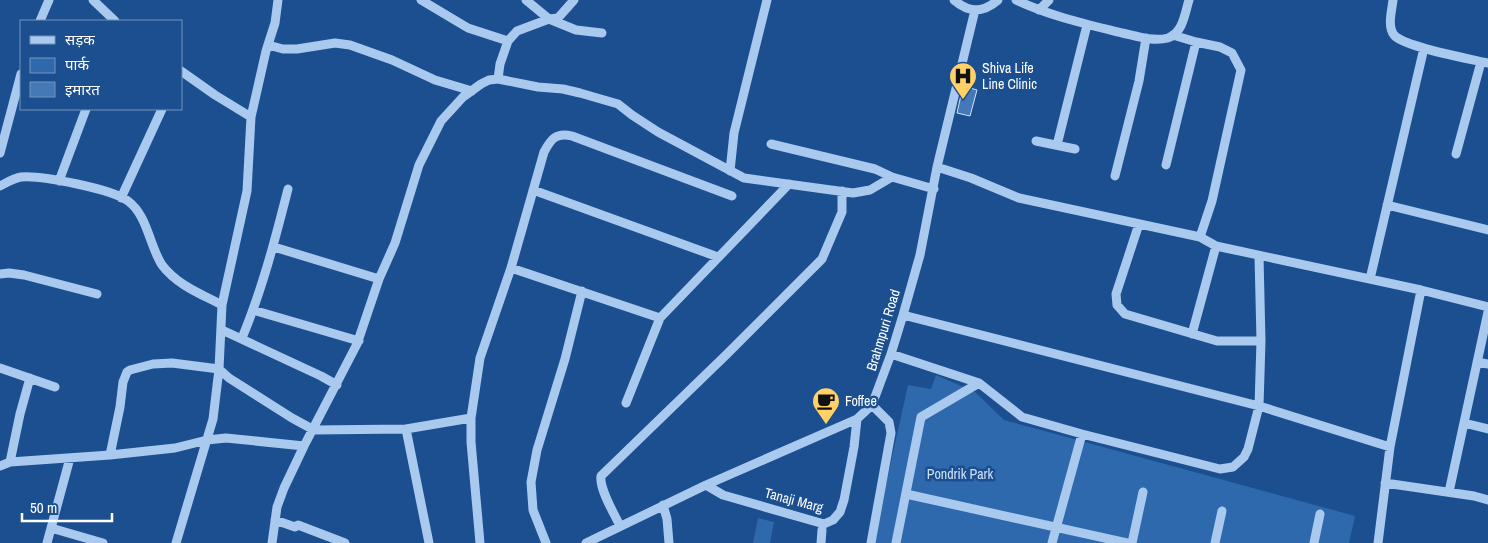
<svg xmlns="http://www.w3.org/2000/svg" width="1488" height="543" font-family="'Archivo Narrow','Noto Sans Devanagari',sans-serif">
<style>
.green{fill:#2e69ad}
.building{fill:#4478b7;stroke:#cfe3fa}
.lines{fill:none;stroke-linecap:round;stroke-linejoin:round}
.minor{stroke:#a9c9ee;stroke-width:9}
.labels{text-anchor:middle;stroke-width:5;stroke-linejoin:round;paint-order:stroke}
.poi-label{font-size:14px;fill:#fff;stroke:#1b4f8f;text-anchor:start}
.street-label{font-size:14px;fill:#fff;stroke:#1b4f8f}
.park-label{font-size:14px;fill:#cfe3fa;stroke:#1b4f8f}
</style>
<rect width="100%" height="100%" fill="#1b4f8f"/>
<!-- green -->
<path class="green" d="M936,375L975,392L1004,420L1355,516L1349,543H873L908,385L931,389Z
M758,518L774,522L770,543H753Z"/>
<!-- building -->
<path class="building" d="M963,86L977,90L970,116L957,113Z"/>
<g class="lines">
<!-- minor -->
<path class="minor" d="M93,0L115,21
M421,0L468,28L508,41L517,31L549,19L558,18L574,0
M526,0L549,19L576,30L602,33
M954,0C969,13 983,13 998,0
M1016,0C1050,16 1086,24 1122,33C1136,36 1153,42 1168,38C1183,33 1185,13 1189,0
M1393,0C1392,10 1387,26 1394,35C1404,47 1470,59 1488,63
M1039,10L1049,0
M40,21L49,0
M1173,35L1196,42L1220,47L1232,53L1241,70L1212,201L1200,237L1216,246L1421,290L1488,307
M268,45L283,49H297L335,43L350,45L392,60L435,80L472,91
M498,79L500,64L508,41
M251,117L266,51L275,23L278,0
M1036,141L1075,149
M771,144L875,169L892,177
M1057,145L1087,25
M0,153L21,74
M1456,154L1481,62
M1166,165L1196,42
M937,167L971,178L1019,198L1200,237
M730,171L734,133L767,0
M1115,176L1139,81L1146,38
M59,181L86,109
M0,186C6,183 14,178 21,177C41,175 112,189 128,201C148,216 149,245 162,265C177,285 201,294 222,305
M533,190L718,257
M121,198L162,109
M1387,205L1488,230
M1139,224L1116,294L1117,305L1125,314L1217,341H1261
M274,247L379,279
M511,268L660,318
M0,274L9,273L24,275L97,294
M1370,279L1424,48
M253,310L359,341
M903,315L1259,406L1390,447
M222,330L321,376L337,385
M1192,334L1216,246
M242,338C262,290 275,240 288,189
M891,354L979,383L1022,417L1082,434L1220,469L1233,467L1244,457L1248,449L1259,406L1261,341L1259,256
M1477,362L1488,364
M0,368L55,387
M626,403L660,318L789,184
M471,418V442L480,543
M1464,423L1488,429
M406,429L429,543
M110,455L120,407L123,382L127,372L130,370L153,364L172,363L219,369L229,378L292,418L314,430L406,429L471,418L480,358L511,268L544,152C551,139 556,132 572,136L732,196
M10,462L20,414L30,378
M0,466L10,462L110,455L175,448L207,440L226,438L304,446
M1385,483L1474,496L1488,500
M706,485L723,495L824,524L833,520L840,512L844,500L854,447L857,419
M1449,492L1488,312
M906,494L1127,543
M663,505L667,519L669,543
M275,520L295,527L298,525L345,543
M620,526C614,513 599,489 601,476L727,354L822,259L842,212V191
M51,528L103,543
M47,543L70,458
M176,543L213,419L219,369L222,305L247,191L251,117L215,95L181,71
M272,543L277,507L284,488L304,446L357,344L379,279L395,243L419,165L441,121L463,97L481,84L489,80L498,79L538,87L563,89L580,93L618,104L632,115L658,132L744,178L853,193L870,190L892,177L934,189
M546,543L533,510L531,482L537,450L565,359L582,291
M586,543L706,485L857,419L872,405L891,354L903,315L920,255L937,167L975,10
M821,543L822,530
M871,543L891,433L889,422L872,405
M896,543L921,417L979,383
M1052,543L1082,434
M1132,543L1143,492
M1215,543L1222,511
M1314,543L1320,514
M1378,543L1390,447L1421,290"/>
</g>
<!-- icons -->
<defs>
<g id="hospital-pin" transform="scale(1.4375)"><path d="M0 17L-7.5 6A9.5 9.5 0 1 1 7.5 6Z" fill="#ffd166" stroke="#1b4f8f"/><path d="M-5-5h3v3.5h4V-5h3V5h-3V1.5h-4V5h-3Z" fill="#111"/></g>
<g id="cafe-pin" transform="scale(1.4375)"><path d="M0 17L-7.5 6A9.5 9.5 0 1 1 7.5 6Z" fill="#ffd166" stroke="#1b4f8f"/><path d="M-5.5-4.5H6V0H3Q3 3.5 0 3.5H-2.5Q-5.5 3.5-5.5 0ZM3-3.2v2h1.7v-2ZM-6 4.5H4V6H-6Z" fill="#111"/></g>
</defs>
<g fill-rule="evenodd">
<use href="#hospital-pin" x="963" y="76"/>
<use href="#cafe-pin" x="826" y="401"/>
</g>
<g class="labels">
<!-- poi labels -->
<g class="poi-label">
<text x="982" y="73">Shiva Life<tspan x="982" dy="16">Line Clinic</tspan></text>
<text x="845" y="406">Foffee</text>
</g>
<!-- street labels -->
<g class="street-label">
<text transform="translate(883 330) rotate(-73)" y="5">Brahmpuri Road</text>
<text transform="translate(794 500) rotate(15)" y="5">Tanaji Marg</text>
</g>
<!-- park labels -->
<g class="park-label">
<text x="960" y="479">Pondrik Park</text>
</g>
</g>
<!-- legend -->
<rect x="20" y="20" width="162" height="90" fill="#1b4f8f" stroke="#7695bc"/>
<rect x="30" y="36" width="25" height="8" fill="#a9c9ee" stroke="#7695bc"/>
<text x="65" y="45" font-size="15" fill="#ffffff">सड़क</text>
<rect x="30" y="58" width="25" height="15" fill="#2e69ad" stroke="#7695bc"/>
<text x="65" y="70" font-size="15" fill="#ffffff">पार्क</text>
<rect x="30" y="82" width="25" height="15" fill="#4478b7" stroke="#7695bc"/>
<text x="65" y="95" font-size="15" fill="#ffffff">इमारत</text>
<!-- scale -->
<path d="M22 513v8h90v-8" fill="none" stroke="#ffffff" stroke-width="2.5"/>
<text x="30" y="513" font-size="15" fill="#ffffff" stroke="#1b4f8f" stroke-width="4" paint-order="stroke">50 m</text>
</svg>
